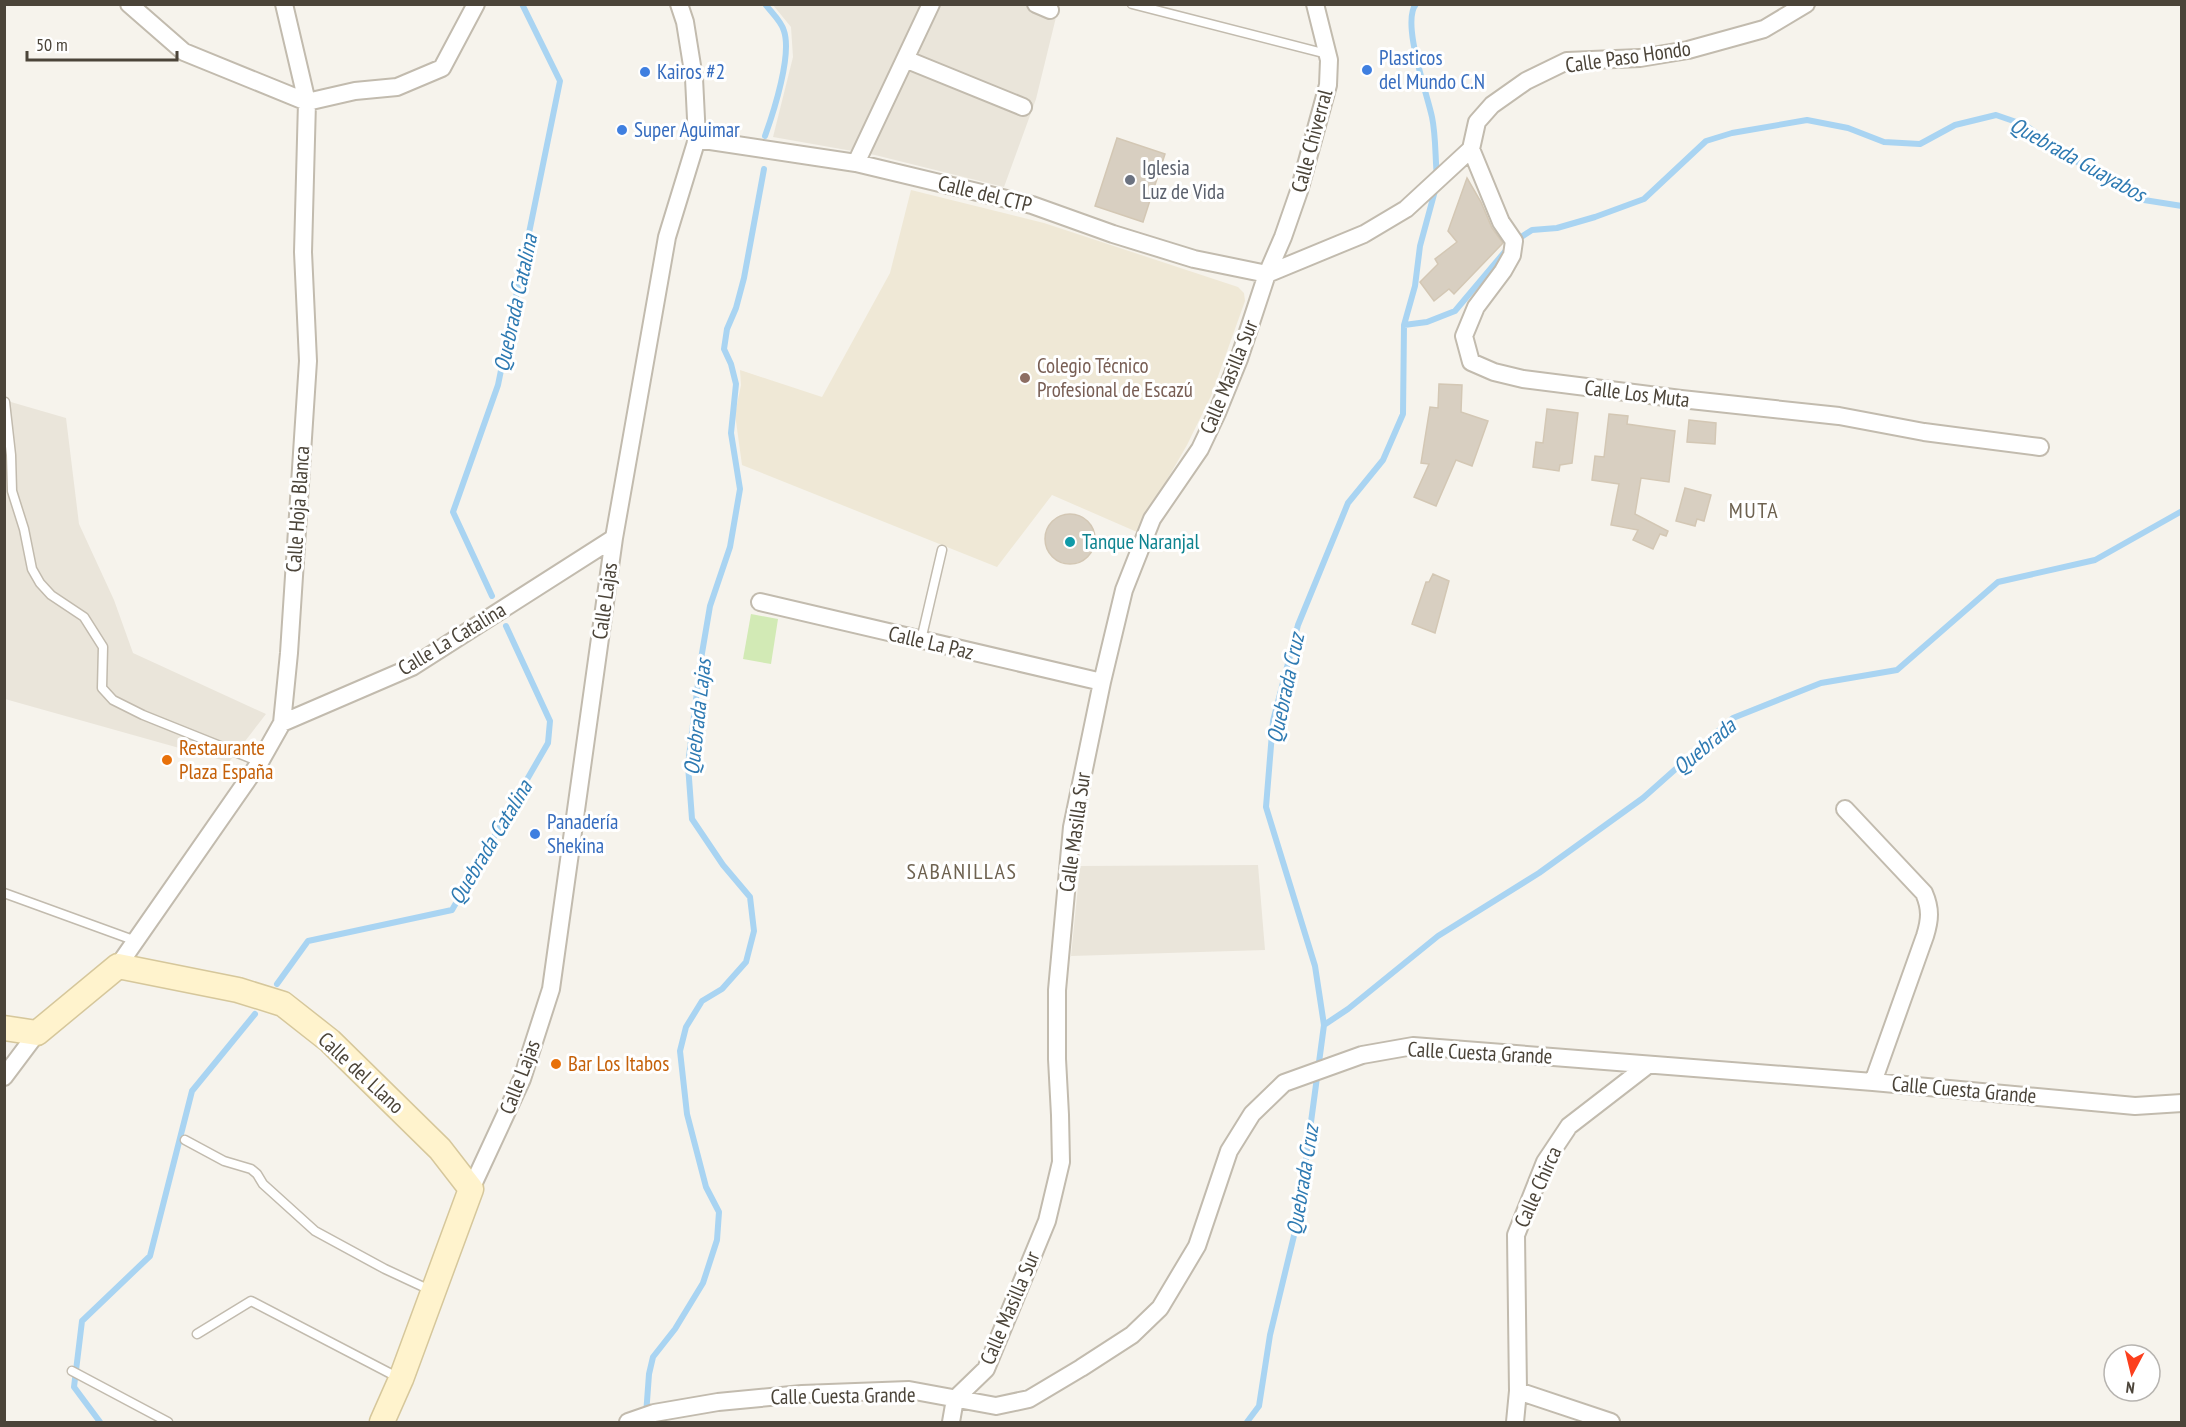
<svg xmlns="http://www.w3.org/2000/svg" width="2186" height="1427" font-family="'PT Sans Narrow',sans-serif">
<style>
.residential{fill:#eae5da}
.education{fill:#efe8d6}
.green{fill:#d2eab5}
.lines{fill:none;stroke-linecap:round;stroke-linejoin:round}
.stream{stroke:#a9d4f2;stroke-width:6}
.building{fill:#d8cfc1;stroke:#d3c7b4;stroke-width:1.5}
.lane-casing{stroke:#c2bbae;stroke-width:11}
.street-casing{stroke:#c2bbae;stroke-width:20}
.secondary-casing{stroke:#d6c79b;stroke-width:27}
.lane{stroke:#fff;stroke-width:8}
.street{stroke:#fff;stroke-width:16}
.secondary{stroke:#fff3cd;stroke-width:24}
.shop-dot{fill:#3f7fe0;stroke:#fff;stroke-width:2}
.worship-dot{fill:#6b7280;stroke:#fff;stroke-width:2}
.education-dot{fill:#8d6e63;stroke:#fff;stroke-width:2}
.culture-dot{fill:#0f9aa8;stroke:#fff;stroke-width:2}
.food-dot{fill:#e8710a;stroke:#fff;stroke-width:2}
.labels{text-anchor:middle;stroke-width:6;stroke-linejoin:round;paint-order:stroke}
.street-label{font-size:21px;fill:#4b4439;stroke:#fff}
.shop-label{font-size:21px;fill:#366cbe;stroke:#fff;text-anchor:start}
.worship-label{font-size:21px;fill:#5b616d;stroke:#fff;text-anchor:start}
.education-label{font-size:21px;fill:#785e54;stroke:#fff;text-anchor:start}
.culture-label{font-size:21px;fill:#0d838f;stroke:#fff;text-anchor:start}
.food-label{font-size:21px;fill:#c56008;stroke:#fff;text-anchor:start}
.water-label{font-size:22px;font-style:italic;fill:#2e7ab2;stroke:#fff}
.neighbourhood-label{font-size:22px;letter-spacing:1.5px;fill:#6e6250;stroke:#fff}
</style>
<rect width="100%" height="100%" fill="#f6f3ec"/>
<!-- residential -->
<path class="residential" d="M773,5H1059L1036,99L1004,187L875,155L773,137L793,57L791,27Z
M4,400L66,418L79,524L114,600L133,653L266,714L229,762L5,699Z
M1258,865L1265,950L1071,956L1080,866Z"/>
<!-- education -->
<path class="education" d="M911,190L1044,223L1238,287L1244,293L1245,301L1211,396L1187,445L1137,532L1052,495L997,567L742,465L735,414L741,385L740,370L822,397L890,273Z"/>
<!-- green -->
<path class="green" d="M751,614L778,619L771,664L743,659Z"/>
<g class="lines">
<!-- stream -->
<path class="stream" d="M765,4C771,12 782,22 784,31C792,55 774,111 765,136
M1416,4C1401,22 1427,93 1432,117C1436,136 1435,157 1437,177
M1515,241L1532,230L1557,228L1595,217L1644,199L1706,141L1732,133L1807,120L1848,128L1884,142L1920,144L1955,125L1996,115L2025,125L2093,173L2144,200L2182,206
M1404,325L1427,322L1455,311L1508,248
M492,596L453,512L498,385L560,81L522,4
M277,984L308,941L452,910L548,743L550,721L506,626
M1324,1025L1348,1009L1438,936L1539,873L1643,798L1733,718L1821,683L1897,670L1998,582L2095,560L2182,511
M646,1415L649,1374L653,1357L675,1329L703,1283L717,1240L719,1212L706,1187L687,1114L680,1051L686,1027L702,1001L722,989L746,962L754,931L750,897L723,865L692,819L688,765L701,659L710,606L730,547L740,489L731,433L736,384L731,364L724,349L727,329L736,308L744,278L764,169
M100,1422L74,1387L82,1321L150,1256L192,1091L255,1014
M1247,1422L1259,1406L1270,1335L1298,1219L1324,1025L1315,966L1266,807L1273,721L1298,625L1348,503L1383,460L1403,414L1404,325L1415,286L1420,246L1436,187"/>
</g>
<!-- building -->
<path class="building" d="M1117,138L1165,154L1143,222L1095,206Z
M1467,178L1481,202L1492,228L1503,243L1454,294L1449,289L1434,301L1420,282L1438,264L1435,259L1457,242L1448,231Z
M1439,384L1462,385L1461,412L1488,421L1472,466L1456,460L1436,506L1414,497L1429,464L1421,463L1430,407L1438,408Z
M1547,409L1578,413L1572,463L1560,465L1559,471L1533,467L1536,442L1543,443Z
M1609,414L1628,416L1627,424L1675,431L1669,482L1641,478L1635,514L1668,531L1666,536L1660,534L1653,549L1633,540L1638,530L1611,525L1619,484L1592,480L1595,456L1604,457Z
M1689,420L1716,423L1715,444L1687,442Z
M1685,488L1711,495L1704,521L1697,519L1695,526L1676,521Z
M1045 539a25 25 0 1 1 50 0a25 25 0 1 1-50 0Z
M1433,574L1449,581L1435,633L1412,624L1426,582H1429Z"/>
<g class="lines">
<!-- lane casing -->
<g class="lane-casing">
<path id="lane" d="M1132,4L1327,54
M5,402L11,455L12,491L24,529L32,569L40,583L51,595L84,617L103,647L102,688L113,700L143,715L260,762
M921,640L942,550
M4,893L136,941
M185,1140L224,1161L251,1169L257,1174L263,1184L315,1231L385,1269L430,1290
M197,1334L251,1301L399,1378
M72,1371L168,1422"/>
</g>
<!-- street casing -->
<g class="street-casing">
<path id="street" d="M129,4L184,52L307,102
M1036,4L1050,10
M905,59L1023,107
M307,102L355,91L397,87L442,68L476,4
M697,139L856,163L1032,205L1113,234L1194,259L1267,274
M1471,149L1501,222L1514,241L1512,255L1503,271L1476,307L1464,336L1471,362L1494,372L1523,379L1681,399L1839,416L1924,432L2040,447
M856,163L931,4
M1267,274L1364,234L1406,209L1471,149L1477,122L1492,105L1526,81L1567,61L1640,58L1688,50L1764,29L1806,4
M760,602L1102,682
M282,723L412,667L614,538
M1845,809L1924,893C1931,909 1930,920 1925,936L1873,1082
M118,966L260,762L282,723L289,653L308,361L303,252L307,102L284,4
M4,1077L37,1033
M471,1189L522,1079L551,989L614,538L667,237L697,139L694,78L685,22L679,4
M1518,1391L1611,1422
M628,1422L654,1413L718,1402L802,1394L909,1390L996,1406L1029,1399L1081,1368L1132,1335L1160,1308L1197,1246L1229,1151L1252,1114L1284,1083L1362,1055L1413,1046L1873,1082L2135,1106L2182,1103
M951,1422L955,1399L986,1369L1047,1221L1061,1162L1060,1115L1057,1059V990L1072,827L1102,682L1124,590L1152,519L1200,449L1217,413L1239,359L1267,274L1283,237L1299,191L1328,85L1329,60L1315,4
M1515,1422L1518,1391L1516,1235L1545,1162L1569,1126L1648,1065"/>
</g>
<!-- secondary casing -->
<g class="secondary-casing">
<path id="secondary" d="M4,1028L37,1033L118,966L238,990L283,1004L330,1041L440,1149L471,1189L401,1379L382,1422"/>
</g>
<!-- lane -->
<use href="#lane" class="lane"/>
<!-- street -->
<use href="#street" class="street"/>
<!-- secondary -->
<use href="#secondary" class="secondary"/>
</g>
<!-- markers -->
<g class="shop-dot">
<circle cx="1367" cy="70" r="6"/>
<circle cx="645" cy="72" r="6"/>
<circle cx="622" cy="130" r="6"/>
<circle cx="535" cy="834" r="6"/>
</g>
<circle class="worship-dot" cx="1130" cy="180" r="6"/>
<circle class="education-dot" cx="1025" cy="378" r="6"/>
<circle class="culture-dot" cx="1070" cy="542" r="6"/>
<g class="food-dot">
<circle cx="167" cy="760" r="6"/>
<circle cx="556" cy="1064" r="6"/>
</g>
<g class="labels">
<!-- street labels -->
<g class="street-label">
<text transform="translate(1628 57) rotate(-8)" y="7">Calle Paso Hondo</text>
<text transform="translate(1312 141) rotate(-75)" y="7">Calle Chiverral</text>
<text transform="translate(985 194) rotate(14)" y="7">Calle del CTP</text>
<text transform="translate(1229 377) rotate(-68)" y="7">Calle Masilla Sur</text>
<text transform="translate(1637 394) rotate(7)" y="7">Calle Los Muta</text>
<text transform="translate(298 509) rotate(-86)" y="7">Calle Hoja Blanca</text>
<text transform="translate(605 601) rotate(-82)" y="7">Calle Lajas</text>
<text transform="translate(452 639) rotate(-31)" y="7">Calle La Catalina</text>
<text transform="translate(931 643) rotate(13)" y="7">Calle La Paz</text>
<text transform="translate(1075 832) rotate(-82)" y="7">Calle Masilla Sur</text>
<text transform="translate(1480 1053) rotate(3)" y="7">Calle Cuesta Grande</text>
<text transform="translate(361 1073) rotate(43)" y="7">Calle del Llano</text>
<text transform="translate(520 1077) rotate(-69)" y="7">Calle Lajas</text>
<text transform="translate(1964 1090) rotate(5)" y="7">Calle Cuesta Grande</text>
<text transform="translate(1538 1187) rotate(-66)" y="7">Calle Chirca</text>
<text transform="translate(1010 1308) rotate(-67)" y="7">Calle Masilla Sur</text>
<text transform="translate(843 1396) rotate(-1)" y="7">Calle Cuesta Grande</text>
</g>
<!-- shop labels -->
<g class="shop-label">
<text x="1379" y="65">Plasticos<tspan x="1379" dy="24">del Mundo C.N</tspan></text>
<text x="657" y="79">Kairos #2</text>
<text x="634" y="137">Super Aguimar</text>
<text x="547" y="829">Panadería<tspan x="547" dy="24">Shekina</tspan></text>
</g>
<!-- worship labels -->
<g class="worship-label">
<text x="1142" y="175">Iglesia<tspan x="1142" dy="24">Luz de Vida</tspan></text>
</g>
<!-- education labels -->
<g class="education-label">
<text x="1037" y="373">Colegio Técnico<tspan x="1037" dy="24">Profesional de Escazú</tspan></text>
</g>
<!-- culture labels -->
<g class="culture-label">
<text x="1082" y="549">Tanque Naranjal</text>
</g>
<!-- food labels -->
<g class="food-label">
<text x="179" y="755">Restaurante<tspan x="179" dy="24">Plaza España</tspan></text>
<text x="568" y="1071">Bar Los Itabos</text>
</g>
<!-- water labels -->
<g class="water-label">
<text transform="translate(2078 159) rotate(29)" y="8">Quebrada Guayabos</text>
<text transform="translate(515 303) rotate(-78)" y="8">Quebrada Catalina</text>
<text transform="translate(1285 688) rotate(-78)" y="8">Quebrada Cruz</text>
<text transform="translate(697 717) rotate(-84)" y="8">Quebrada Lajas</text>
<text transform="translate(1704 746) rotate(-40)" y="8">Quebrada</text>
<text transform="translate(490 842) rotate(-59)" y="8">Quebrada Catalina</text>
<text transform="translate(1302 1180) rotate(-81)" y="8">Quebrada Cruz</text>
</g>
<!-- neighbourhood labels -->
<g class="neighbourhood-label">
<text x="1754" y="518">MUTA</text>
<text x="962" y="879">SABANILLAS</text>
</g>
</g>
<!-- border -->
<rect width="2186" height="1427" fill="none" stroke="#4b4439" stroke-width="12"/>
<!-- north arrow -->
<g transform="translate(2132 1373) rotate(187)"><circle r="28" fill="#ffffff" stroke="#b7b4b0" stroke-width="1.5"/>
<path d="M0-4.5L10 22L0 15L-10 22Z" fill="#fc3f1d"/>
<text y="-9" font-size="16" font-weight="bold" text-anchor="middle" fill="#4b4439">N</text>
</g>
<!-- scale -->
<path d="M27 51v9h150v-9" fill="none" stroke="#4b4439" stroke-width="3"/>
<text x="36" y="51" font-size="18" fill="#4b4439" stroke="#ffffff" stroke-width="4.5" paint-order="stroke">50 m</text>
</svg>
